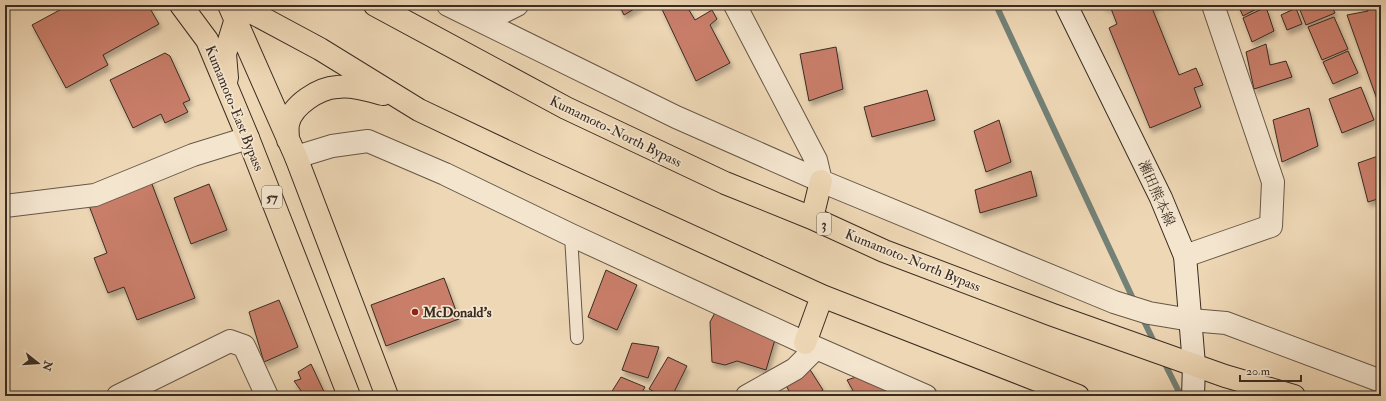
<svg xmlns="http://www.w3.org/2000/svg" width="1386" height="401" font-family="'IM FELL Double Pica','Noto Serif JP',serif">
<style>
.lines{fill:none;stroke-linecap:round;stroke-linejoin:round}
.stream{stroke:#738177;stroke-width:6}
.building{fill:#c97e6b;stroke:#392c22;filter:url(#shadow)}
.service-casing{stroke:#665747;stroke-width:14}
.minor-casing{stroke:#665747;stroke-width:24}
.secondary-casing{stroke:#392c22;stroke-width:24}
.trunk-casing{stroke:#392c22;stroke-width:24}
.service{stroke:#f4e5cf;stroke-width:12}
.minor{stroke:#f4e5cf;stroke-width:22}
.secondary{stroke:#f4e5cf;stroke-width:22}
.trunk{stroke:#eed7b5;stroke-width:22}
.poi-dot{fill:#8f2418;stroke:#f4e5cf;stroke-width:1.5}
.labels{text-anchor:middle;stroke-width:3.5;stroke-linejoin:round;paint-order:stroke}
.shield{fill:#f4e5cf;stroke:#716456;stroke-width:1}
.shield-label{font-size:13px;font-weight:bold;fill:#392c22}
.street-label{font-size:14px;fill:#392c22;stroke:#f4e5cf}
.poi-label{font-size:14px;font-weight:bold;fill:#392c22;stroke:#f4e5cf;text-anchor:start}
</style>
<defs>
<filter id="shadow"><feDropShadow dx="2.5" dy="4.5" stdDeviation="2" flood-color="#0004"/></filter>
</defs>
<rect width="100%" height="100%" fill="#eed7b5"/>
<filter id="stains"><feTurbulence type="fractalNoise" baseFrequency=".005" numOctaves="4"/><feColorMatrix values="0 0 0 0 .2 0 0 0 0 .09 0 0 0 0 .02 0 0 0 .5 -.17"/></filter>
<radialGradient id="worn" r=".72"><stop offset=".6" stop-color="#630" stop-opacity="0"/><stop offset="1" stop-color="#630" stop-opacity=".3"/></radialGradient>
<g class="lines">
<!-- stream -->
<path class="stream" d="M996,5L1135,303
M1142,317L1155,344
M1163,360L1181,396"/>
</g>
<!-- building -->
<path class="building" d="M69,5H148L159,24L103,55L108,65L66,88L32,25Z
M619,5H641L624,15Z
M660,5H686L695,20L712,10L717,19L710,25L730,63L696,81Z
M1104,5H1159L1152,8L1179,75L1196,68L1203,85L1194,88L1201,107L1150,128L1109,28L1117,24L1110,6L1105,8Z
M1238,5H1264L1243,16Z
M1298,5H1331L1335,13L1306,25Z
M1365,5H1381V17H1377L1381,28V104L1379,105L1347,15L1368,11Z
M1266,7L1274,31L1252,42L1243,18Z
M1296,8L1302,24L1287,30L1281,15Z
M1334,17L1348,49L1322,60L1308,27Z
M1266,44L1270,65L1286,61L1292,77L1254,89L1246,52Z
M836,47L843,89L809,101L800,54Z
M1348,51L1358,73L1333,84L1323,62Z
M165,53L170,56L190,100L183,103L188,112L165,123L161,114L133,128L110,80Z
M1361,87L1374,120L1342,133L1329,99Z
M927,90L935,120L872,137L864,107Z
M1309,108L1318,146L1282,162L1273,120Z
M999,120L1011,162L986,172L974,131Z
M1381,155V198L1368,202L1358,163Z
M147,171L195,298L137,320L124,287L108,293L94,258L107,253L85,195Z
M1031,171L1037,196L980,213L975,190Z
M209,184L227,230L191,244L174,198Z
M606,270L637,285L617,330L588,317Z
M444,278L459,319L386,346L371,305Z
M279,300L298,347L264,362L249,312Z
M718,307L776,336L766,370L737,361L725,365L712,362L710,322Z
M632,343L659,347L648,378L622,370Z
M668,357L687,366L672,396H662L649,389Z
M311,364L326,396H299L302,392L294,381L301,379L298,372Z
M809,368L823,390L815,396H792L785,384Z
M883,368L901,396H856L847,380Z
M621,377L645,387L640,396H609Z"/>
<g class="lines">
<!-- service casing -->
<g class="service-casing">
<path id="service" d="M571,235L577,338"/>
</g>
<!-- minor casing -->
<g class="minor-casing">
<path id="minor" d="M448,5L676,117L821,181L1114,302L1149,313L1191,320L1226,323L1381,381
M735,5L816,160L821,181
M483,22L517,5
M296,157L332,146L368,141L445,174L571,235L805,343L926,396
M5,206L95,195L193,155L248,138
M1185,256L1271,226L1273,182L1213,5
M118,396L230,341L244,346L267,396
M747,396L795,369L816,348"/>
</g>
<!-- secondary casing -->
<g class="secondary-casing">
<path id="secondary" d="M1066,5L1161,198L1185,256L1194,365L1193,396"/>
</g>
<!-- trunk casing -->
<g class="trunk-casing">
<path id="trunk" d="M181,5L207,40L248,138L349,396
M229,5L296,157L387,396
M238,5L320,49L419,110L533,164L822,296L1078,396
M375,5L566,108L725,183L812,218L884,251L1053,315L1225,376L1294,396
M227,78L225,54L238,12
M288,140C288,135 287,129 288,124C292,105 319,88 337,87C352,85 368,90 383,94
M812,218L821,181
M805,343L822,296"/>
</g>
<!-- service -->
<use href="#service" class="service"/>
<!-- minor -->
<use href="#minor" class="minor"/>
<!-- secondary -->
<use href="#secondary" class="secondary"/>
<!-- trunk -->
<use href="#trunk" class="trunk"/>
</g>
<!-- markers -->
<circle class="poi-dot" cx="415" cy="312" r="4"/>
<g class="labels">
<!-- shield labels -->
<g class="shield">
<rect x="262" y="186" width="20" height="22" rx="3"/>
<rect x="817" y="213" width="14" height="22" rx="3"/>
</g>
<g class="shield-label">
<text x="272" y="202">57</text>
<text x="824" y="229">3</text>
</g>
<!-- street labels -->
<g class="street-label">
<text transform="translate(235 108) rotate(68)" y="5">Kumamoto-East Bypass</text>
<text transform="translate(616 131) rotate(26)" y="5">Kumamoto-North Bypass</text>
<text transform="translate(1157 193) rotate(66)" y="5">瀬田熊本線</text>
<text transform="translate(913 260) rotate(22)" y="5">Kumamoto-North Bypass</text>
</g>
<!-- poi labels -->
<g class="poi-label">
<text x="423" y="317">McDonald's</text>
</g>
</g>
<!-- margin -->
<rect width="1386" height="401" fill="none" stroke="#eed7b5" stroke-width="20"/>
<rect x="6" y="6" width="1374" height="389" fill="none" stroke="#392c22" stroke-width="2"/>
<rect x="10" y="10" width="1366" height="381" fill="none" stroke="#392c22"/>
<!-- north arrow -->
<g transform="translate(38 363) rotate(107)" stroke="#f4e5cf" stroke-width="3" paint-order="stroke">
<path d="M0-3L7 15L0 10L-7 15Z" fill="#392c22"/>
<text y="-6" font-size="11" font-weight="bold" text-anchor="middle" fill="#392c22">N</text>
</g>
<!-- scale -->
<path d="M1240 375v6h61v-6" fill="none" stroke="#392c22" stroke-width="2"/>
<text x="1246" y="375" font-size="12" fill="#392c22" stroke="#f4e5cf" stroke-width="3" paint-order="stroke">20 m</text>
<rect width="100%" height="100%" filter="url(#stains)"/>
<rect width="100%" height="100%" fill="url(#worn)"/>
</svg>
